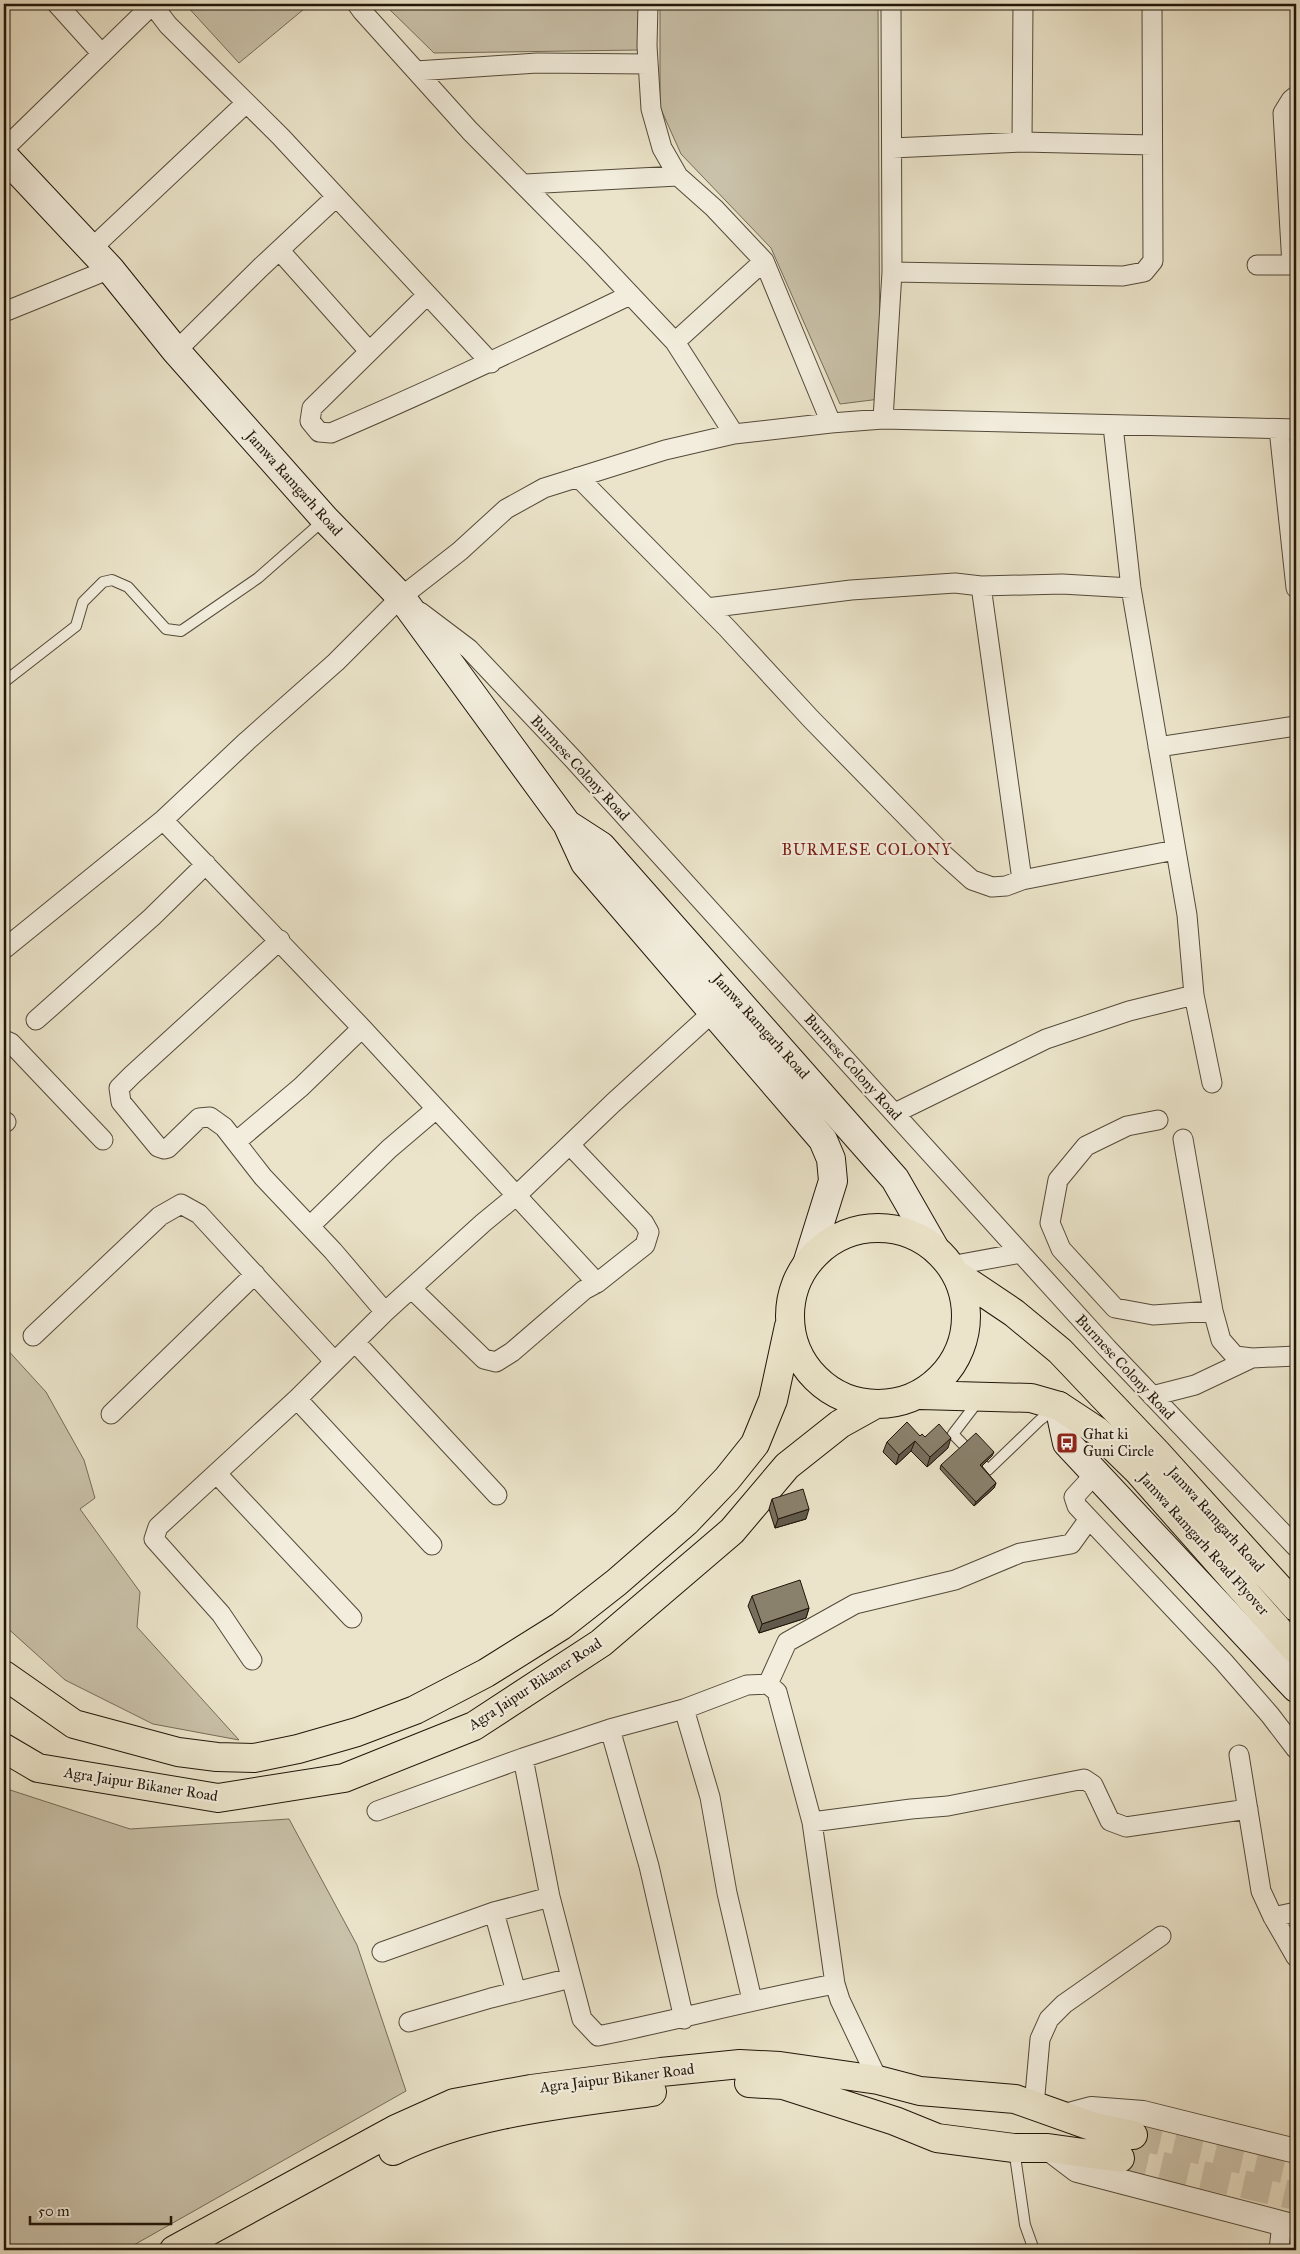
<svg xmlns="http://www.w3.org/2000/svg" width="1300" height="2254" font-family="'IM FELL Great Primer',serif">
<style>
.green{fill:#c9c1a9;stroke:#756c59}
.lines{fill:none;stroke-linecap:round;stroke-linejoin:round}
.trunk-tunnel{stroke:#cdc5ad;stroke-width:28;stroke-dasharray:28 14;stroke-linecap:butt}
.service-casing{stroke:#544a39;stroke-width:12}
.minor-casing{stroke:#544a39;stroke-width:21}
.tertiary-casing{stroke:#544a39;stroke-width:26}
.secondary-casing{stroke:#211609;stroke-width:30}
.trunk-casing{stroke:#211609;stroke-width:30}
.service{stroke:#f2eddd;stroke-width:10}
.minor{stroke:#f2eddd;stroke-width:19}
.tertiary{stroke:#f2eddd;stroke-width:24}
.secondary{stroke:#f2eddd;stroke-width:28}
.trunk{stroke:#ebe4ca;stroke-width:28}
.wall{fill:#776f5e;stroke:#211609}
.shaded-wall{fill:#615a4c;stroke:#211609}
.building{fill:#8a816d;stroke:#211609}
.labels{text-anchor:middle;stroke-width:4.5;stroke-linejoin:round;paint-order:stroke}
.street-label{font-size:15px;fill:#211609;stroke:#f2eddd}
.poi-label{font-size:15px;fill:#211609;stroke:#f2eddd;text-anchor:start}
.neighbourhood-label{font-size:16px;letter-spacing:1px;fill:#7a1f14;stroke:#f2eddd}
</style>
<rect width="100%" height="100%" fill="#ebe4ca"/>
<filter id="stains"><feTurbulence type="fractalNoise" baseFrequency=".004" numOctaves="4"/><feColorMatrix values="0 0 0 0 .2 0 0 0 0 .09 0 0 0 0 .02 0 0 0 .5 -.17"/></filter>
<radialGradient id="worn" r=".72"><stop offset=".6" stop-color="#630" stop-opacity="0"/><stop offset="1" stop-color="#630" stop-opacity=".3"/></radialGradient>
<!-- green -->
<path class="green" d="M185,4H310L239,63Z
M384,4H639L638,50L434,53Z
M660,4H878L880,399L840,404L771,248L681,154L660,107Z
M4,1346L46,1392L84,1460L95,1498L80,1509L140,1592L137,1627L239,1740L153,1724L65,1680L4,1625Z
M4,1788L130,1829L289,1819L357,1945L406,2091L125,2250H4Z"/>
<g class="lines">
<!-- trunk-tunnel -->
<path class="trunk-tunnel" d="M1133,2135L1296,2172
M1120,2158L1136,2160L1296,2196"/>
<!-- service casing -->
<g class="service-casing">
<path id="service" d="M4,682L76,626L83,602L103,582L112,580L128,587L166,629L181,631L258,578L324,520
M979,1400L953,1434L988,1470L1040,1420L1056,1408
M1014,2149L1025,2225L1034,2250"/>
</g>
<!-- minor casing -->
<g class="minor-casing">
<path id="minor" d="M57,4L102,54
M152,4L168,25L281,137L491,363
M357,4L362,11L470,131L593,255L675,342L734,434
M648,4L647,46L651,109L662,148L678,176L714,208L764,261L831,423
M416,71L537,63L648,64
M1022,142L1023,4
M892,148L1022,142L1152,145
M4,149L152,5
M525,184L678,176
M91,249L246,103
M280,251L369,351
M1257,265H1296
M1292,265L1283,113L1291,100L1296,96
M892,272L1123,276L1144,272L1153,261L1152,4
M427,295L312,408L310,421L319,432L331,433C432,390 531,343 630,295
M4,312L110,269
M675,342L764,261
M176,351L260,268L336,197
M883,419L892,272L891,4
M1113,426L1131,588L1187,915L1194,995L1212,1083
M1279,429L1296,588
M578,477L727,628L811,719L943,854L972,880L992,887L1006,886L1022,880L1175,850
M981,586L1022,880
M707,608L851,590L955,583L981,586L1062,584L1131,588
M420,612L469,649L573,759L1107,1348L1296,1547
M1158,747L1296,726
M163,820L362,1028L597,1283L584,1290L512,1352L496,1362L484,1359L412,1289
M280,940L132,1075L119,1088L121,1102L158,1147L164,1149L168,1148L199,1118L210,1117L224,1127L263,1177L333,1251L385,1312
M4,949L163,820L247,741L336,662L401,597L460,551L506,509L544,488L665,450L734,434L831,423L883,419L1296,429
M36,1020L152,917L206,864
M4,1040L11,1043L103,1140
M895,1113L1046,1039L1129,1011L1194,995
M1158,1120L1127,1126L1086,1146L1058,1180L1050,1223L1061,1249L1115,1308L1153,1315L1213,1311
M4,1121L6,1122
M1183,1139L1213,1311L1221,1340L1235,1356L1252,1358L1296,1356
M237,1141L301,1087L362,1028
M570,1145L644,1223L649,1232L645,1245L597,1283
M310,1226L389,1149L436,1109
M950,1266L1021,1253
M33,1336L160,1216L181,1204L199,1214L334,1361
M355,1342L497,1495
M1152,1396L1195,1385L1252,1358
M297,1399L432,1545
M111,1414L255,1274
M217,1474L352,1618
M1095,1474L1074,1497L1077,1506L1223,1661L1270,1715L1296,1749
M252,1660L221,1614L154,1539L158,1527L297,1399L385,1312L483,1223L517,1195L613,1103L713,1012
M768,1684L787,1642L855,1604L955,1580L1020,1553L1071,1544L1089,1519
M684,1709L710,1797L727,1893L752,2000
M610,1729L649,1866L684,2019
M1239,1755L1261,1891L1273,1917L1296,1957
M523,1758L550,1897L582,2019L598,2036C677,2020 755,1999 835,1984
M377,1811L523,1758L610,1729L684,1709L747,1685L768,1684L777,1692L812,1822L835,1984L840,2000L878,2080
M812,1822L911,1809L948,1806L1084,1779L1093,1785L1110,1821L1126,1827L1248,1809
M494,1912L516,1992
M1273,1917L1296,1912
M382,1952L494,1912L550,1897
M409,2022L491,1998L571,1978
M1034,2106L1040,2039L1049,2019L1064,2004L1161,1936
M1279,2250L1282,2223"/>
</g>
<!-- tertiary casing -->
<g class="tertiary-casing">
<path id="tertiary" d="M1061,2117L1091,2109L1143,2113L1296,2151
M1048,2148L1077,2170L1296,2227"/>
</g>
<!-- secondary casing -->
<g class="secondary-casing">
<path id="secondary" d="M4,156L110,269L176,351L325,519L401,597L567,824L585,863L823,1140L831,1159L833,1181L808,1261
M567,824L601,846L895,1179L934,1247
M1059,1406L1067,1443L1296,1688"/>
</g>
<!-- trunk casing -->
<g class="trunk-casing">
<path id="trunk" d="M790 1316a88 88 0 1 1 176 0a88 88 0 1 1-176 0Z
M956,1274L1014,1313L1060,1351L1157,1453L1296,1607
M920,1395L1031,1398L1059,1406L1097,1431L1138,1471L1296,1650
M4,1675L74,1724L178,1752L217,1757L254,1758L298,1749L357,1732L415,1710L486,1673L561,1626L617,1582L686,1522L727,1479L755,1444L773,1400L789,1326
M4,1748L38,1768L218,1798L344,1778L474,1726L601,1643L732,1531L787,1466L840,1424L876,1404
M749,2083L783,2085L895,2121L937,2138L1014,2148H1048L1120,2158
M393,2151C472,2112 566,2104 652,2092
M174,2250L396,2129L454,2103L531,2089L661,2072L740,2064L780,2066L878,2080L920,2091L1015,2099L1094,2127L1133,2135"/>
</g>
<!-- service -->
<use href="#service" class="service"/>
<!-- minor -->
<use href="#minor" class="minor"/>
<!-- tertiary -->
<use href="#tertiary" class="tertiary"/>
<!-- secondary -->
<use href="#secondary" class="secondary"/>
<!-- trunk -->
<use href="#trunk" class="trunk"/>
</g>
<!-- wall -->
<path class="wall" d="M920,1436L925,1437L948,1448L927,1467L911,1451L896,1465L883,1452L887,1442Z
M992,1456L982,1466L996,1483L994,1488L974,1506L940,1469L941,1465Z
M772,1499L806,1519L775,1528L769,1509Z
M752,1596L809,1608L806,1618L759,1633L748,1606Z"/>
<!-- shaded-wall -->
<path class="shaded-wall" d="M951,1438L948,1448L927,1467L930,1457Z
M915,1441L911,1451L896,1465L899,1455Z
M994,1452L992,1456L978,1470L980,1465Z
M996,1483L994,1488L974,1506L976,1502Z
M809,1509L806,1519L775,1528L778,1519Z
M809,1608L806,1618L759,1633L762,1624Z"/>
<!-- building -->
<path class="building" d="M907,1422L920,1436L922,1434L925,1437L939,1424L951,1438L930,1457L915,1441L899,1455L887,1442Z
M976,1433L994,1452L980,1465L996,1483L976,1502L941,1465Z
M803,1489L809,1509L778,1519L772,1499Z
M800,1580L809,1608L762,1624L752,1596Z"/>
<!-- icons -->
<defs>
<g id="bus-square" transform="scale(1.125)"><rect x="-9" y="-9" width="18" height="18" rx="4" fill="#8f2418" stroke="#f2eddd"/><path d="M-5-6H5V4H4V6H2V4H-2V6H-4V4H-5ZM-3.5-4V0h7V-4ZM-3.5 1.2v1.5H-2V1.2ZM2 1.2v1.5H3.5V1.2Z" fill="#fff"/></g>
</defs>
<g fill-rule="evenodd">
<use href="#bus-square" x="1067" y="1443"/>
</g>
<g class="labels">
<!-- street labels -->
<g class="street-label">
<text transform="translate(294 483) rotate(48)" y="5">Jamwa Ramgarh Road</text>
<text transform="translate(580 768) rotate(47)" y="5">Burmese Colony Road</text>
<text transform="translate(761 1026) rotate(48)" y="5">Jamwa Ramgarh Road</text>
<text transform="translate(853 1067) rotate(48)" y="5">Burmese Colony Road</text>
<text transform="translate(1125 1367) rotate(47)" y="5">Burmese Colony Road</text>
<text transform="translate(1216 1519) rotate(48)" y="5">Jamwa Ramgarh Road</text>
<text transform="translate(1204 1544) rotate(48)" y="5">Jamwa Ramgarh Road Flyover</text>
<text transform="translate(535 1684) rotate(-33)" y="5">Agra Jaipur Bikaner Road</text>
<text transform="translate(141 1784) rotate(9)" y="5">Agra Jaipur Bikaner Road</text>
<text transform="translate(617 2078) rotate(-7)" y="5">Agra Jaipur Bikaner Road</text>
</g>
<!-- poi labels -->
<g class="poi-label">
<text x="1083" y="1439">Ghat ki<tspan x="1083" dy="17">Guni Circle</tspan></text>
</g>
<!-- neighbourhood labels -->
<g class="neighbourhood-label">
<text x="867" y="855">BURMESE COLONY</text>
</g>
</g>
<!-- margin -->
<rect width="1300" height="2254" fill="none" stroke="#ebe4ca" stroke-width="20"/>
<rect x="5" y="5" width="1290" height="2244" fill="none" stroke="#211609" stroke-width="2.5"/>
<rect x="10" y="10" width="1280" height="2234" fill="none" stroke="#211609"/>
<!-- scale -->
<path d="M30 2216v8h141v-8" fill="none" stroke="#211609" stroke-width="2.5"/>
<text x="38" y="2216" font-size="15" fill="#211609" stroke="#f2eddd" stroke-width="4" paint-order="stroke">50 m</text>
<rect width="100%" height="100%" filter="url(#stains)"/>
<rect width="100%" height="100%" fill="url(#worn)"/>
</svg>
